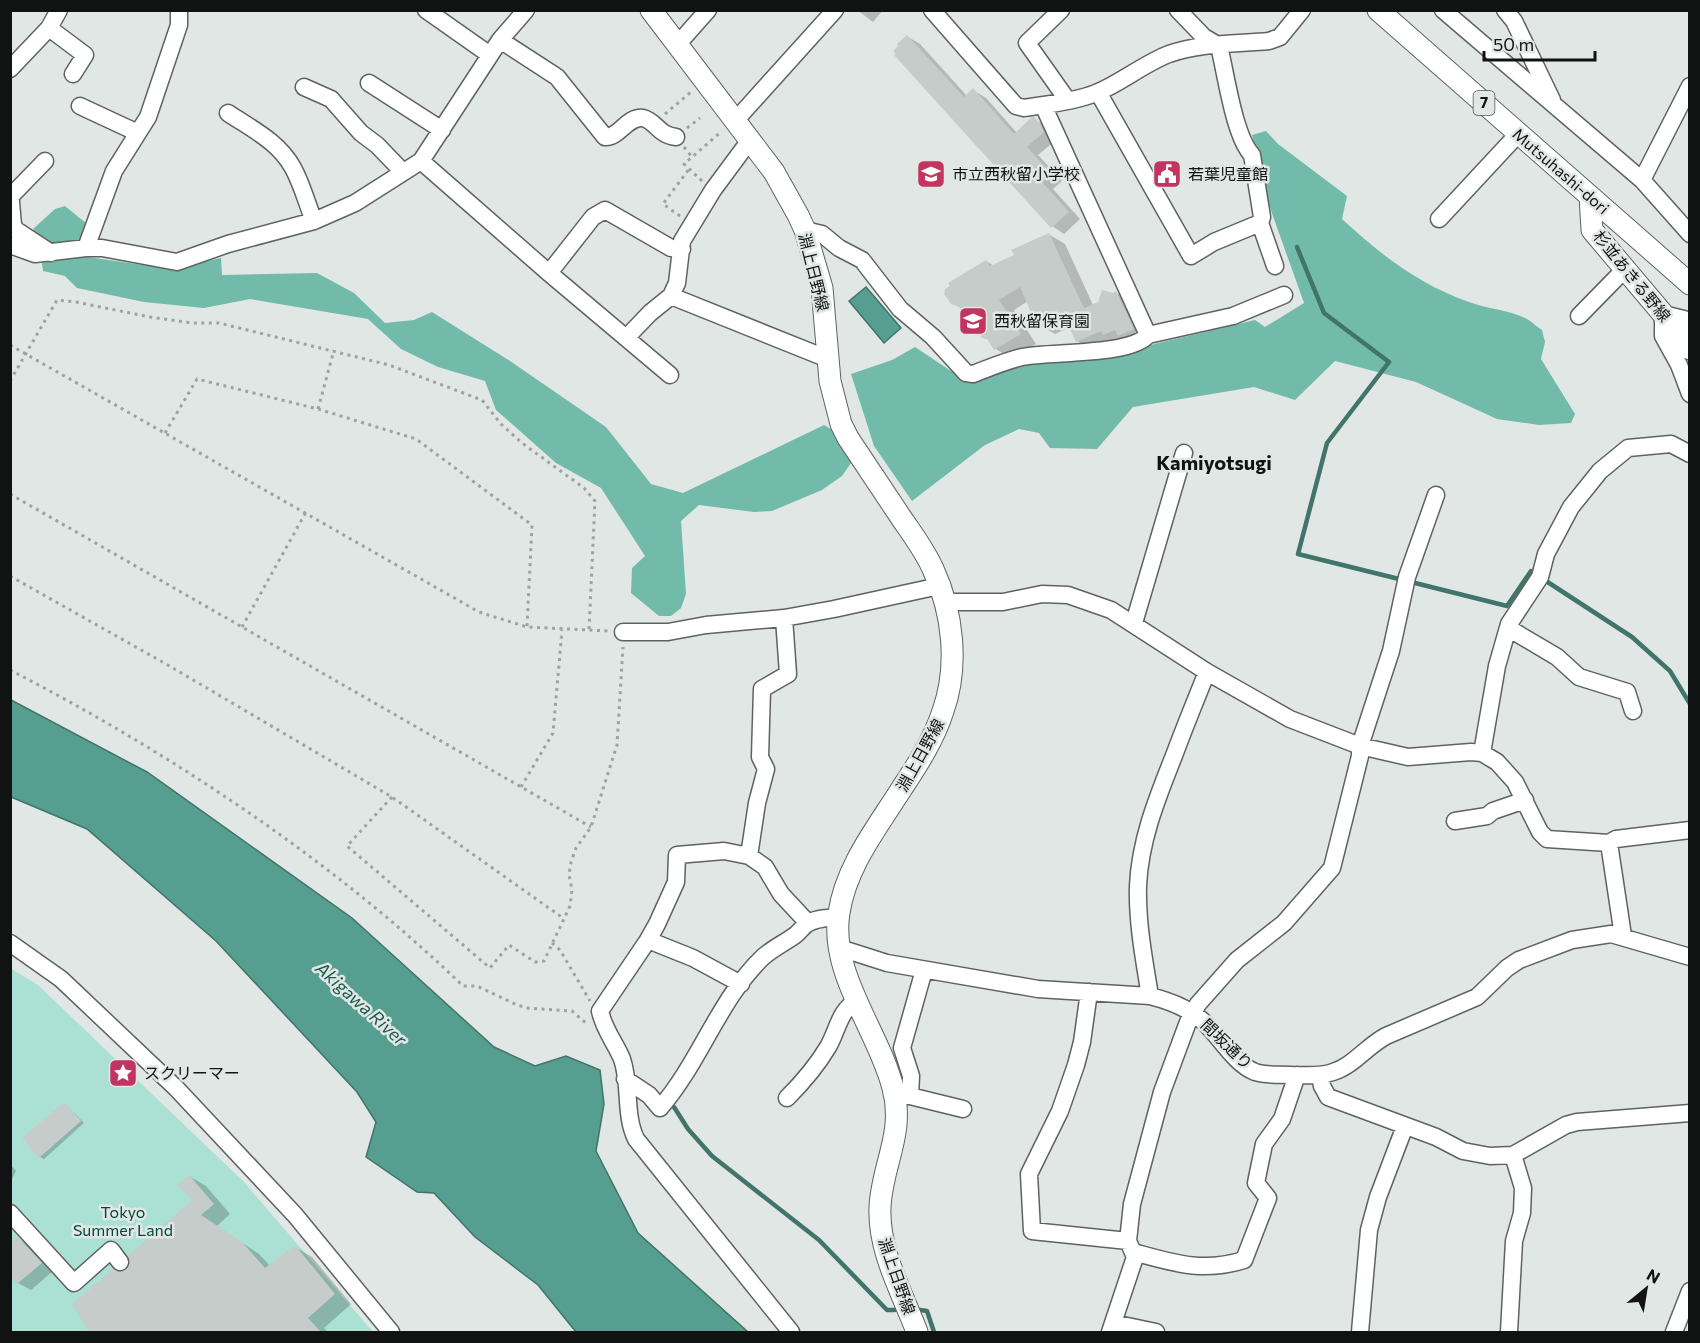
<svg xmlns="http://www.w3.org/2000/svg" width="1700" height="1343" font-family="Commissioner,'Noto Sans JP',sans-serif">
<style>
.green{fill:#abe1d4}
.forest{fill:#72bbab}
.water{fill:#569e8f;stroke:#41746a;stroke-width:1.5}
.shadow{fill:#0003}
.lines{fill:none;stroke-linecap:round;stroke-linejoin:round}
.stream{stroke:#41746a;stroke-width:4.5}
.building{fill:#c6ccca}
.minor-casing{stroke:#5e6362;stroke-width:19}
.major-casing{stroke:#5e6362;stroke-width:23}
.path{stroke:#9ea3a1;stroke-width:3;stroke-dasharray:3 4.5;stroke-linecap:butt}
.minor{stroke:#fff;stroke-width:16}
.major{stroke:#fff;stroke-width:21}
.labels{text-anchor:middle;stroke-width:5;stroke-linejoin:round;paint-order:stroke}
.shield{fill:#e1e7e5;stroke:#4f5351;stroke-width:1.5}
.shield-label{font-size:15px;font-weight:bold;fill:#111312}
.street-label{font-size:16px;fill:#111312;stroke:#e1e7e5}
.poi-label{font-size:16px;fill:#111312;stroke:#e1e7e5;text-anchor:start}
.park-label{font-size:16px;fill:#01463b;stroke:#e1e7e5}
.water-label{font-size:18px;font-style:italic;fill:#1e5a4e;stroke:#e1e7e5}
.quarter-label{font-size:20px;font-weight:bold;fill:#111312;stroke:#e1e7e5}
</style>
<rect width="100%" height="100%" fill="#e1e7e5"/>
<!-- green -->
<path class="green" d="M10,968L38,985L244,1182L373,1332H11Z"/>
<!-- forest -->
<path class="forest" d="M1266,131L1278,144L1347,196L1342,219C1381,255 1418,284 1469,302C1487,309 1510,310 1527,319C1532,322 1537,327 1542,330L1545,342L1541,359L1575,414L1571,423L1539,425L1497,419L1416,382L1335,361L1295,400L1254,387L1133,407L1097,449L1050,448L1039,433L1019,429L985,445L912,501L874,446L851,374L892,360L915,347L951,371L1046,346H1146L1255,320L1265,327L1304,303L1269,205L1252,135Z
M65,206L87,224L81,256L171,269L221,258L222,275L317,273L354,293L385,323L414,320L432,312L510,361L606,427L651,484L683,493L824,425L839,434L851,463L842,476L822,490L772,511L754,512L699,505L681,521L686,594L681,608L671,616H659L631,593L632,568L645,556L601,488L556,463L496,410L485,381L438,367L401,349L368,319L250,299L204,308L144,302L77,288L65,276L43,271L42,264L46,246L33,229L55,209Z"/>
<!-- water -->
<path class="water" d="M866,287L901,328L884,343L849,301Z
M11,700L147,772L352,918L494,1047L535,1066L566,1056L600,1070L604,1104L596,1151L638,1233L748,1332H576L538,1285L475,1237L434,1193L417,1192L366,1157L376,1122L357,1092L216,941L87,829L11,797Z"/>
<!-- shadow -->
<path class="shadow" d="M857,10H883L873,22Z
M908,37L920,44L967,96L973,90L986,98L1017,133L1034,119L1047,126L1056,140L1038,155L1062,181L1053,189L1080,219L1064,234L1052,226Z
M1048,234L1065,244L1093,305L1116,293L1132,302L1149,338L1093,350L1077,341L1071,327L1055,334L1039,325L1028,301L1014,310L1036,344L1012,359L996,349L990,341L983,337L968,312L952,303L986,261L994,266L1016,256Z
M64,1103L84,1123L44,1159L40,1157Z
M10,1164L16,1171L10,1183Z
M189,1176L206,1186L230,1214L217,1226L259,1254L270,1266L295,1247L312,1257L351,1304L324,1328L328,1332H91L74,1305L128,1271L194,1200Z
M18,1239L31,1246L53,1271L31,1290L18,1283Z"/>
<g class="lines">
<!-- stream -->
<path class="stream" d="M1297,247L1324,313L1389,362L1327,443L1298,554L1403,580
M1543,579L1632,637L1670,671L1690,704
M1411,582L1507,606L1531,571L1536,575
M674,1107L688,1129L712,1156L819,1240L887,1310H895
M920,1310L927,1311L934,1332"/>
</g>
<!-- building -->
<path class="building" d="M907,35L964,97L973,88L1014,134L1032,117H1034L1040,123L1044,132L1027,147L1051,173L1042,182L1069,212L1051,228L894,55L896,54L893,51L898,46L897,44Z
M1049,233L1084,308L1098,302L1102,290L1113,293L1116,291L1134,329L1118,336L1115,330L1103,335L1101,331L1076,342L1063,314L1037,326L1020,287L999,300L1021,334L994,350L987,339L982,338L963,308L951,304L944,294L945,289L950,286L948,283L986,260L990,266L1014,255L1011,250Z
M64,1102L81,1121L39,1158L22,1138Z
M189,1175L214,1204L201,1215L242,1242L265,1268L295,1245L335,1294L308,1318L321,1332H89L72,1304L113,1269L121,1272L127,1270L130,1261L128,1256L192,1200L177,1185Z
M18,1237L42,1263L17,1284L10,1277V1243Z"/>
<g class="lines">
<!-- minor casing -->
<g class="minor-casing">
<path id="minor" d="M426,10L490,55
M932,10L1016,106L1024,108C1048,104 1073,102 1096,93C1121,83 1143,64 1169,54C1200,43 1237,44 1269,41L1280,37L1302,10
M1061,10L1027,43L1068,101
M1178,10L1204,37L1219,46C1226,74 1234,136 1252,155L1262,217L1260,223
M1443,10L1642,180L1690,234
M1505,10L1514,21L1552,100
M49,28L85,55L73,74
M500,40L557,77L605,137C619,138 627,116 643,118C656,121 658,135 676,137
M677,45L708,10
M10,69L49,28L59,10
M369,83L442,130
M304,87L331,99L361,133L377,145L403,172
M1098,92L1191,256L1214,242L1260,223L1275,266
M1043,105L1148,335L1233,316L1284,295
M80,106L138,133
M228,113C252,129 279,142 293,168C302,184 307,204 314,221
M735,121L835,10
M421,161L549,273L670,375
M1642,180L1690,86
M10,191L13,225L16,230L51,253
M11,196L45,161
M1439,219L1519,133
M805,230L822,234L839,248L862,260L900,309L933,337L966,373L973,374C989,368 1005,361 1022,357C1051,351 1130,356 1148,335
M10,245L35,254L86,248H102L177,262L228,244L314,221L355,203L421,161L500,40L526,10
M86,248L114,171L148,117L179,25V10
M549,273L593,217L605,210L671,248L682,249
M671,296L828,359
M1579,316L1625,269
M1690,325L1684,319L1663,314V336L1679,365L1690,394
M626,338L650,313L671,296L677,283L682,241L713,190L750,140
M944,602H1003L1042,594L1068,595L1111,610L1207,672L1290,719L1360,746L1408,757L1471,752L1482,753L1497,762L1515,782L1540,832L1547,839L1609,843L1616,839L1690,830
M1134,623L1184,453
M1508,628L1557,657L1579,677L1627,692L1633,711
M623,632H668L706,625L784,618L834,609L939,586
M1482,753L1497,666L1509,624L1540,577L1546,554L1571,507L1600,471L1628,448L1671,444L1690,454
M1455,821L1487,816L1493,811L1525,800
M1609,843L1623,936
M749,856L757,803L766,769L760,757L762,689L788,674L784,618
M648,940L693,958L741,984
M10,943L61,979L176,1088L295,1215L391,1332
M840,948L887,963L1038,989L1150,996C1170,1001 1191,1009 1206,1024C1221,1039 1235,1064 1255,1072C1267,1076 1280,1074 1292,1075C1306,1075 1320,1077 1333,1072C1353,1066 1367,1046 1386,1036L1477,997L1507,968L1519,960L1572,940L1611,934L1690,957
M1089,992L1082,1042L1076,1065L1060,1111L1029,1174L1032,1231L1128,1241
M1150,996C1144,959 1137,923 1138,886C1140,839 1158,796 1175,753C1185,726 1196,699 1207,672
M1320,1075L1322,1086L1328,1097L1436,1137L1463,1151L1490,1156L1513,1155L1566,1125L1577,1122L1690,1113
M625,1079L649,1095L660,1108C700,1062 719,999 763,957C772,949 784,943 794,936C799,933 802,927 807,924C815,918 828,918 838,917
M899,1096H910L963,1109
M910,1096L911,1076L902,1048L924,970
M787,1098C803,1082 816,1067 828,1047C838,1030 839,1010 857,1001
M10,1213L74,1283L111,1250L120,1262
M1133,1252C1174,1263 1202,1273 1244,1260L1268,1198L1256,1183L1264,1144L1282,1119L1297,1075
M1113,1323L1156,1332
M791,1332L636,1139C624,1114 631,1085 622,1059C615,1042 604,1030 600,1011L648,940L657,924L676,882L677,855L724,851L749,856L765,867L781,894L808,923
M1110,1332L1135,1257L1128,1241L1132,1204L1162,1092L1188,1022L1198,1004L1237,960L1284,923L1332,868L1360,756V746L1391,651L1407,577L1436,495
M1360,1332L1369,1230L1378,1197L1405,1126
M1509,1332L1514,1241L1522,1213L1523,1188L1513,1155
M1674,1332L1690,1291"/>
</g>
<!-- major casing -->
<g class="major-casing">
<path id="major" d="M651,10L774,172L798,215L805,230L822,288L830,381L841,424L848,438C866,465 884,492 902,519C913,535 925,551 933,569C953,612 959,666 943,711C934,739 918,764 902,788C877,828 846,866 839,913C829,973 879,1032 893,1088C905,1134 882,1164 880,1207C878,1251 902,1292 917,1332
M1378,10L1690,284
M1590,196L1592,230L1663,314L1690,349"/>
</g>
<!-- path -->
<path class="path" d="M665,114L691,92
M687,128L700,118
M684,147L692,157
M702,181L684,164L722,131
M680,216L663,204L689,169
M10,345L479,612L527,627L608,631
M10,381L57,300L76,302L150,317L192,323H219L389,365L482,400L501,424L522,443L584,488L595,501L589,630
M318,409L334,350
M165,433L197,379L318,409L416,439L532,525L527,627
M10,494L591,827
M10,576L166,664L392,797L563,918
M242,627L306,512
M10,670C169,752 335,862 463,986H477L515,1004L526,1008L572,1011L587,1024
M521,787L553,733L562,630
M392,797L347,846L490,968L509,945L535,962L544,961L570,906L572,890L569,875L571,862L576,848L591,827L617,745L623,647
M552,943L560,950L590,1001"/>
<!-- minor -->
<use href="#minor" class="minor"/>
<!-- major -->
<use href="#major" class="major"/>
</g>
<!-- icons -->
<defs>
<g id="school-square" transform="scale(1.5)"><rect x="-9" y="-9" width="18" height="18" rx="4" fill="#c33560" stroke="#e1e7e5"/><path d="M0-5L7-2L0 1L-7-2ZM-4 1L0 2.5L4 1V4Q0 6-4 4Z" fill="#fff"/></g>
<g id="civic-square" transform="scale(1.5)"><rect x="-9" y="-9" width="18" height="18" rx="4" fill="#c33560" stroke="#e1e7e5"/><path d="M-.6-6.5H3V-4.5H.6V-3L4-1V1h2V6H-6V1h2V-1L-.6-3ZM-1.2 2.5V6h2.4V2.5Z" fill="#fff"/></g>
<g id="sight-square" transform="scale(1.5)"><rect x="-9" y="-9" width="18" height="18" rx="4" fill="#c33560" stroke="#e1e7e5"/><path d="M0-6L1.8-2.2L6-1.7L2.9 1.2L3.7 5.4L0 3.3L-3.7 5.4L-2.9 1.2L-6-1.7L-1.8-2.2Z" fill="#fff"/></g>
</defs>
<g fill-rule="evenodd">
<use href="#school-square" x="931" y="174"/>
<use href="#civic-square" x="1167" y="174"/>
<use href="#school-square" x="973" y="321"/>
<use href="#sight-square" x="123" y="1073"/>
</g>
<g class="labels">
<!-- shield labels -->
<rect class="shield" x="1473.5" y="91" width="21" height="24" rx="4.5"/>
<g class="shield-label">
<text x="1484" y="108">7</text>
</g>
<!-- street labels -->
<g class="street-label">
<text transform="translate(1561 171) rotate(41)" y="6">Mutsuhashi-dori</text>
<text transform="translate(814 272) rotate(76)" y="6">淵上日野線</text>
<text transform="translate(1632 276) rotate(51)" y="6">杉並あきる野線</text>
<text transform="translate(920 755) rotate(-61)" y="6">淵上日野線</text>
<text transform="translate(1227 1044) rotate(44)" y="6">間坂通り</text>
<text transform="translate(897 1276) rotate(71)" y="6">淵上日野線</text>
</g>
<!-- poi labels -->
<g class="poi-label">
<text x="952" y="180">市立西秋留小学校</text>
<text x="1188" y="180">若葉児童館</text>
<text x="994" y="327">西秋留保育園</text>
<text x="144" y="1079">スクリーマー</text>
</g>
<!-- park labels -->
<g class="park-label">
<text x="123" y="1218">Tokyo<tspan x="123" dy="18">Summer Land</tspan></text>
</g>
<!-- water labels -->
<g class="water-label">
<text transform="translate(361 1004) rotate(42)" y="6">Akigawa River</text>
</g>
<!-- quarter labels -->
<g class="quarter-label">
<text x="1214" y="470">Kamiyotsugi</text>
</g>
</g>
<!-- border -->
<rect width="1700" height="1343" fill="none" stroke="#111312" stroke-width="24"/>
<!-- north arrow -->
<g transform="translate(1646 1289) rotate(30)" stroke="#e1e7e5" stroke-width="4.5" paint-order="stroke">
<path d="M0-4.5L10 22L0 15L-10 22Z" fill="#111312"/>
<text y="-9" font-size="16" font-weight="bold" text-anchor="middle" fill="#111312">N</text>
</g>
<!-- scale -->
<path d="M1484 51v9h111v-9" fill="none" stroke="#111312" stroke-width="3"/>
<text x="1493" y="51" font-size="18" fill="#111312" stroke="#e1e7e5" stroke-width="4.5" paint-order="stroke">50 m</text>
</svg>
